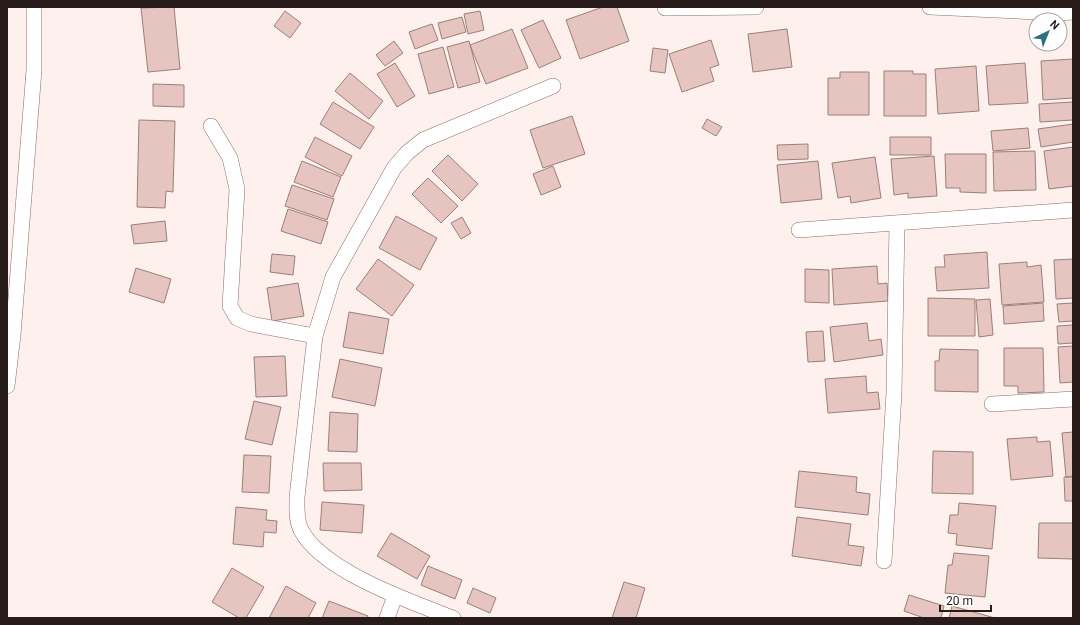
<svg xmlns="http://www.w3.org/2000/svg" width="1080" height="625" font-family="Roboto,sans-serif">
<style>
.building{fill:#e6c5c0;stroke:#9c7f79}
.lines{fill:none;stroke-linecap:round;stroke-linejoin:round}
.minor-casing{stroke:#8c6e69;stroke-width:16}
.minor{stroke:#fff;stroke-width:15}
</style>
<rect width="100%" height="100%" fill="#fdf0ed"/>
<!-- building -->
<path class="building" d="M174,7L180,69L148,72L141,8Z
M603,7H617L629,41L580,59L566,20Z
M285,11L301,23L290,38L274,26Z
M480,11L484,30L468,34L464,14Z
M462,17L466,32L442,39L438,23Z
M543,20L561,58L539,68L521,30Z
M432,24L438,40L415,49L409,32Z
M512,29L528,68L486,84L470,45Z
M787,29L792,67L753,72L748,34Z
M711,40L719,65L710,68L714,81L682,92L669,54Z
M394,41L403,53L385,66L376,55Z
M469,41L480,82L458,88L447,47Z
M443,47L454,87L429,94L418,54Z
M653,48L668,50L665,73L650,71Z
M1073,59V98L1043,100L1041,61Z
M395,63L415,96L397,107L377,74Z
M1025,63L1028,103L989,105L986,66Z
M976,66L979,111L938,114L935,69Z
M884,71H913V74H926V116H884Z
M840,72H869V115H828V78H840Z
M350,73L383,101L369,119L335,91Z
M153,84L184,85V107L153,106Z
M333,102L374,127L360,149L320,124Z
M1073,102V120L1040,122L1039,104Z
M572,116L585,154L543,168L530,130Z
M707,119L722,127L716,136L702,128Z
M139,120L175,121L173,192L166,191L165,208L137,207Z
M1073,124V142L1041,147L1038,129Z
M1028,128L1030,148L993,151L991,131Z
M315,137L352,156L342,176L305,157Z
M890,137H931V155H890Z
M808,144V159L778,160L777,145Z
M1073,147V186L1049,189L1044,151Z
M1035,151L1036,190L994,191L993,152Z
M945,154H986V193L960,192V188H946Z
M448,155L478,184L462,201L432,171Z
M934,156L937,196L908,198V193L894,195L891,159Z
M875,157L881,198L851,203L850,196L838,198L832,163Z
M302,161L341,177L333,197L294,182Z
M818,161L822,199L781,203L777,165Z
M553,166L561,187L541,195L533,174Z
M428,178L458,206L441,223L412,194Z
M292,185L334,199L327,220L285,206Z
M288,209L328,222L321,244L281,231Z
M396,216L437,238L420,270L379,248Z
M462,217L471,233L461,239L451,223Z
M165,221L167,241L134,244L131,225Z
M987,252L989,288L937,291L935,267H945L944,255Z
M272,254L295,256L293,275L270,272Z
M378,259L414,285L392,316L356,289Z
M1073,259V298L1056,299L1054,260Z
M1027,262V267L1041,265L1044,302L1002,305L999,264Z
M877,266L878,284L887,283L888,301L834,305L832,269Z
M136,268L171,279L164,303L129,292Z
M805,269L829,270V303L805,302Z
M298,283L304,316L272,321L267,288Z
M928,298L975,299V336H928Z
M990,299L993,335L979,337L976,300Z
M1043,303L1044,321L1004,324L1003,306Z
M1073,303V321L1059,322L1057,304Z
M349,312L389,319L383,354L343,347Z
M867,323L869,341L881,339L883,355L834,362L830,327Z
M1073,325V343L1058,344L1057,326Z
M823,331L825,361L808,362L806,332Z
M1073,346V382L1060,383L1058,347Z
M1004,348H1043L1044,392L1018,393V386H1004Z
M940,349L978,350V392L935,391V361H939Z
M285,356L287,396L256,397L254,357Z
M340,359L382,368L375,406L332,397Z
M866,376L867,393L878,392L880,409L828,413L825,379Z
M254,401L281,407L272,445L245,439Z
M330,412L358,414L357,452L328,451Z
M1073,432V476L1066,477L1062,433Z
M1037,437V442L1050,441L1053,476L1011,480L1007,439Z
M933,451L973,452V494L932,493Z
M244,455L271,456L269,493L242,492Z
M323,463H361L362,490L324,491Z
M799,471L857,477L856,492L870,494L868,515L795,507Z
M1064,477H1073V501H1065Z
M322,502L364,505L362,533L320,530Z
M959,503L996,506L992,549L956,545L957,534L948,533L950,515H958Z
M236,507L267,510L266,520L277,521L276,533L264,532L263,547L233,544Z
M797,517L851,524L848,545L864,547L861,566L792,556Z
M1039,523H1073V559L1038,558Z
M391,533L430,556L417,579L377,556Z
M954,553L989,556L985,597L945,593L948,565H952Z
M428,566L462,580L455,599L421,585Z
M232,568L264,587L246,618H239L212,602Z
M624,582L645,588L636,618H612Z
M286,586L316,603L308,618H269Z
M473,588L496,598L490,613L467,603Z
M909,595L944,606L941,618H924L904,611Z
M329,601L368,616L367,618H322Z
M952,606L995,618H949Z"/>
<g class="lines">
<!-- minor casing -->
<g class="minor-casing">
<path id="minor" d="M930,7L1060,13L1073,12
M665,8L756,7
M211,126L230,158L237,189L230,306L237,318L251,324L315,336
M799,230L1073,210
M7,386L13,335L34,70V7
M992,404L1073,399
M884,561L894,393L897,223
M387,618L395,596
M453,618C411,602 322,571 301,530C296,520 297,508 297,497L315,336L327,297L333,277L394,168L407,153L423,140L553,86"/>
</g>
<!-- minor -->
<use href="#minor" class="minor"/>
</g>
<!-- border -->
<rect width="1080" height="625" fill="none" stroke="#271c1a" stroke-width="16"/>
<!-- north arrow -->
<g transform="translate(1048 32) rotate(43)"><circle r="19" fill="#ffffff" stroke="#a9a4a3"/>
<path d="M0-3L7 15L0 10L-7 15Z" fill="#2b717f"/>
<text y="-6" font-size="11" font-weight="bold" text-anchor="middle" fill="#271c1a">N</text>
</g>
<!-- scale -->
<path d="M940 605v6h51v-6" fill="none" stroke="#271c1a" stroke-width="2"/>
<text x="946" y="605" font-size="12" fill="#271c1a" stroke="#ffffff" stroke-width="3" paint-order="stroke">20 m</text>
</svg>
